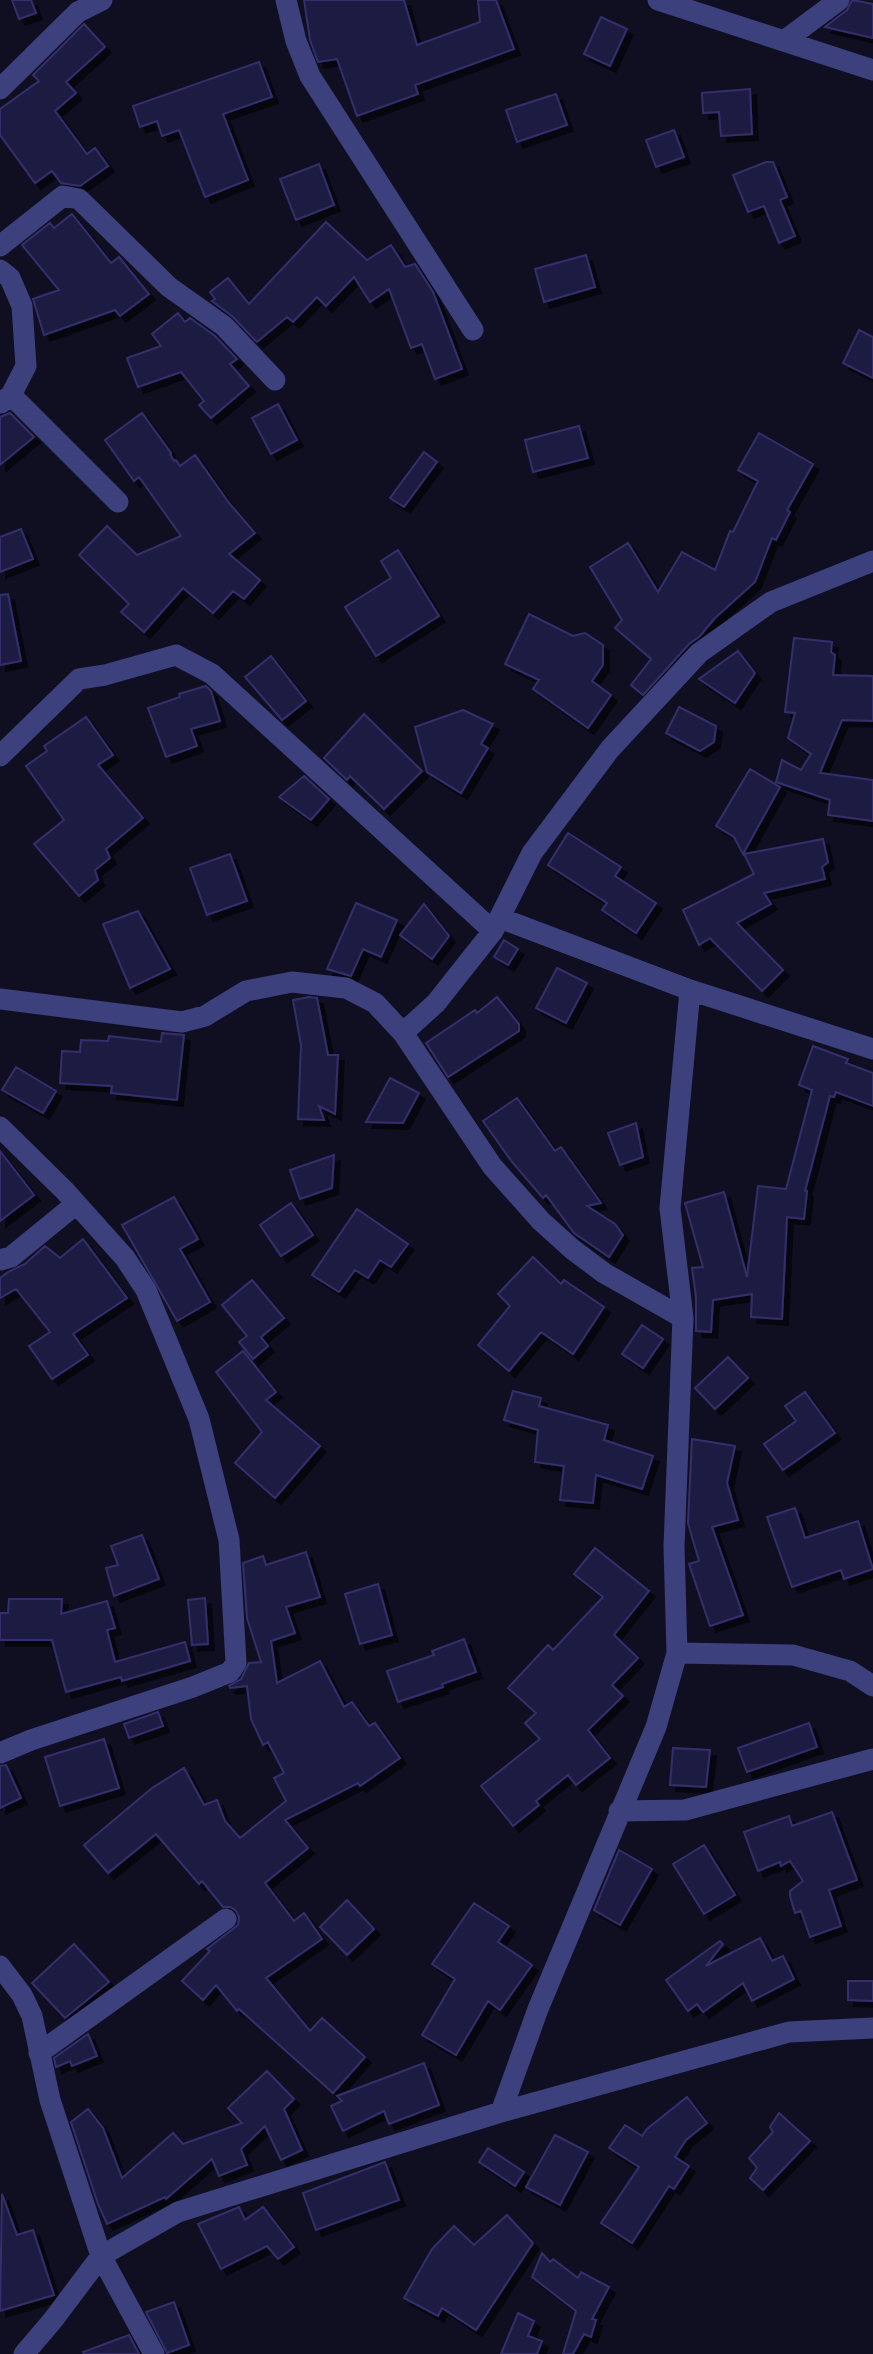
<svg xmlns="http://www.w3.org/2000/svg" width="873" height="2354" font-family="'Public Sans',sans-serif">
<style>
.building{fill:#1f1c42;stroke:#342f6c;stroke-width:2;filter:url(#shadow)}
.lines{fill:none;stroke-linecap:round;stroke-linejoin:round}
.minor{stroke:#3c417e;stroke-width:21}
</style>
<defs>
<filter id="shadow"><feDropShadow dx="6" dy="6" stdDeviation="0" flood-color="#0009"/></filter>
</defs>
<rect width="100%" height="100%" fill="#100f22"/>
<!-- building -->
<path class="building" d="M12,0H31L36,13L19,19Z
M304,0H404L417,45L480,22L478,0H496L514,49L415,85L418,94L357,116L337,59L318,62L310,40Z
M852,0L873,4V38L825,27L847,10Z
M601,17L627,29L610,66L584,54Z
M84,24L105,47L66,82L76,93L55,111L87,154L95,148L108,166L80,186L61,183L52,171L35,183L0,135V109L39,81L33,75Z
M259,62L272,97L223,114L248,180L205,197L179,130L162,136L157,121L140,127L133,106Z
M750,89L752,134L721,136L719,112L703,113L702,93Z
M556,94L567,125L517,142L506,110Z
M674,130L684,157L656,167L646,140Z
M766,162H773L787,197L780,200L795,236L779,243L764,206L748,212L733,175Z
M319,164L334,205L296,220L280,179Z
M72,214L111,263L119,257L149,294L120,316L115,310L44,335L33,299L59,290L22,245L50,223L54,228Z
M326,222L367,260L391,245L405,267L415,264L433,292L462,369L435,379L422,344L411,348L389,289L370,302L354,277L326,306L317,297L293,322L287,317L257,342L233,317L212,301L215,299L210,292L228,278L249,304Z
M586,255L595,287L544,302L535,269Z
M178,313L185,322L190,318L215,336L237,359L230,364L249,386L211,418L199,405L204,401L181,372L138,387L127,358L161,346L152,334Z
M859,330L873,337V378L843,363Z
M278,404L297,440L271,454L252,418Z
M10,413L34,437L0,465V417Z
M142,413L171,453L170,454L174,461L176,460L180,466L195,455L229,503L255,533L229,554L260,580L244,599L233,591L213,613L183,588L144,632L121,612L129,604L79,555L107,526L137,555L181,536L139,477L134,481L105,440Z
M579,426L588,458L533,472L525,440Z
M759,433L813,464L787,510L790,512L776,540L772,538L755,582L715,618L700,636L689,644L643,695L631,685L651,659L615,628L622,620L590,567L628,543L658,592L682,552L715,570L730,531L733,532L758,481L738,470Z
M424,452L437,462L404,507L390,498Z
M21,529L33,559L0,572V537Z
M398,550L439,616L376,656L345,607L391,578L381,561Z
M8,594L21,661L0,665V595Z
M529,614L573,636L585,633L603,645V665L592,681L611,695L588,728L533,689L539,680L505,664Z
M794,638L832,642L831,652L835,655L833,675L873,676V721L842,720L820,773L873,780V821L828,815L830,800L776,782L782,760L801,770L811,754L788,738L795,713L785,712Z
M738,651L755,673L735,703L699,679Z
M271,656L306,701L282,720L245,677Z
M206,686L211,691L220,721L191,729L197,746L166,757L148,708L180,697L179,694Z
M679,707L716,726L714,742L700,751L666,733Z
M463,710L493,724L481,744L488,748L461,793L427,772L415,727Z
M364,714L422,771L384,809L350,776L347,780L324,758Z
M86,717L113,755L98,765L143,818L106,849L110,858L95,870L98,880L79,896L34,844L64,820L26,766L47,751L44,746Z
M750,769L780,787L743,854L734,837L716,826Z
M304,776L329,799L311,820L279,797Z
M568,833L621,867L615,876L656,903L636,933L602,910L607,903L548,865Z
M823,839L828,862L822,867L825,879L764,893L771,904L737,923L783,970L762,991L710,938L699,945L683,910L754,874L744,854Z
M230,854L247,901L207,915L190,868Z
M356,903L397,920L381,957L363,949L351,976L327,969Z
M424,904L449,936L432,959L400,935Z
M138,911L170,969L130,988L103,924Z
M504,940L518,949L508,965L494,957Z
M557,968L587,983L566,1023L536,1008Z
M309,997L317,998L328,1055H338L335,1114L319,1106L324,1120L298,1119L301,1045L293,1000Z
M497,997L519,1024V1031L448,1077L426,1043L475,1010L477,1013Z
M162,1033L184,1035L177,1100L111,1093L112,1086L60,1083L62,1051L80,1052L81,1040L108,1041L109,1036L161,1042Z
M813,1046L848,1059L846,1063L873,1073V1106L836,1092L834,1097L830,1096L805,1191H807L804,1219L787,1217L782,1319L751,1317L752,1294L713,1300L711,1332L696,1331V1297L692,1268L703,1267L685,1203L724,1192L747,1277L758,1186L786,1189L812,1090L799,1085Z
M16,1067L56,1091L43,1113L2,1090Z
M390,1078L419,1093L403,1123L366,1122Z
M517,1098L555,1151L561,1147L601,1203L587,1206L615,1224L623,1235L609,1257L574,1233L546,1195L543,1198L512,1162L483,1121Z
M636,1123L643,1157L620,1165L608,1133Z
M0,1151L34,1195L0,1221Z
M334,1155L332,1188L300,1199L290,1170Z
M174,1197L198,1239L180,1249L210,1302L177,1321L122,1225Z
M291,1203L313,1235L281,1256L260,1225Z
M357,1209L408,1244L391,1267L380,1260L368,1278L355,1270L339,1292L312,1275Z
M83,1239L127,1298L73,1334L88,1355L52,1379L29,1346L50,1332L16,1289L0,1298V1278L8,1272L25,1264L45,1246L60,1258Z
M533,1257L561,1284L564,1280L604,1307L573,1354L541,1332L509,1371L478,1345L510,1306L498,1294Z
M252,1280L284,1318L261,1337L268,1346L253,1359L239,1342L247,1336L222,1305Z
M642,1325L663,1339L643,1368L622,1354Z
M243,1351L276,1392L266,1400L320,1446L275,1498L235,1463L262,1432L216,1372Z
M728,1357L748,1378L715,1409L695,1388Z
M513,1391L541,1398L539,1406L608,1425L604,1440L653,1456L642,1489L596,1475L593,1503L560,1500L564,1466L535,1462L538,1430L504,1420Z
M805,1392L835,1433L783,1470L764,1444L796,1421L785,1406Z
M692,1439L735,1446L727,1483L738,1520L712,1527L743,1615L710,1626L689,1564L699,1561L688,1523Z
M795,1508L805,1538L858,1521L873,1569L844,1579L841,1570L792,1587L767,1517Z
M142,1535L159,1579L114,1596L106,1568L118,1565L111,1546Z
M595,1548L649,1591L614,1635L638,1658L612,1685L623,1696L588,1730L610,1758L576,1785L568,1775L536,1801L539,1805L513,1826L481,1786L540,1739L525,1723L536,1713L508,1688L548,1645L553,1650L603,1597L574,1574Z
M306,1552L320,1597L286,1607L295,1633L271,1641L277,1683L320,1661L344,1707L352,1702L369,1726L375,1723L400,1758L360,1786L358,1783L285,1820L308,1848L265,1883L294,1921L304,1913L322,1939L266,1978L310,2031L322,2018L365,2057L333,2093L239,2009L237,2011L216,1985L203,2000L182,1981L210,1951L207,1949L238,1925L239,1917L236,1911L231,1907H223L202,1881L199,1884L156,1834L108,1873L84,1845L152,1788L184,1768L204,1805L217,1800L225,1821L240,1838L286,1801L274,1778L284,1773L268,1742L263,1745L251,1719L247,1686L230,1688L229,1686L241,1679L249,1663L261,1662L247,1618L243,1563L263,1556L266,1565Z
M378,1584L392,1635L360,1644L345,1594Z
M205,1598L208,1644L192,1645L188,1600Z
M9,1599H62L61,1614L107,1601L115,1628L107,1630L115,1662L185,1642L190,1661L122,1681L121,1677L66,1692L52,1640H0V1613H8Z
M464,1639L476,1672L442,1684L443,1687L398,1702L387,1671L434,1655L432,1651Z
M158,1712L163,1726L129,1738L124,1724Z
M809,1723L817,1747L747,1772L738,1748Z
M104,1739L119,1788L60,1806L45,1757Z
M673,1748L710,1750L706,1787L670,1785Z
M6,1765L21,1798L0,1808V1766Z
M832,1812L857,1880L829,1890L841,1926L810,1937L801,1911L795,1913L790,1896V1891L803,1881L790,1861L781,1866L780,1862L758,1871L744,1832L789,1816L792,1826Z
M704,1845L735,1895L704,1914L673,1864Z
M619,1850L652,1869L620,1925L594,1910Z
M347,1900L374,1929L347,1955L320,1927Z
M474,1903L509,1926L498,1942L532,1965L500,2010L488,2001L456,2055L422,2035L455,1979L432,1964Z
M760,1938L772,1961L783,1956L794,1979L752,2001L743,1983L703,2012L697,2004L688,2011L666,1980L720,1941L723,1944L706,1966Z
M74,1944L109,1982L65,2018L32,1983Z
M848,1981H873V2001L848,2000Z
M88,2034L97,2056L72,2066L70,2061L56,2067L54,2058Z
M424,2063L439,2105L389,2124L384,2111L343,2131L331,2106L342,2101L337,2096Z
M267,2071L294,2099L284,2109L302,2150L281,2160L265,2126L241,2149L247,2165L219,2176L212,2159L166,2199L165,2197L107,2224L98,2204L71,2122L88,2109L103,2128L122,2178L173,2133L183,2144L242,2123L228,2108Z
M687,2097L707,2123L686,2140L675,2157L689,2166L674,2189L669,2186L632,2243L601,2223L639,2167L609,2148L625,2125L642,2136L647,2129Z
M779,2113L810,2141L763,2190L750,2178L757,2168L749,2158L773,2132L770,2127Z
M555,2135L588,2152L560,2205L526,2187Z
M488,2148L524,2172L515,2186L479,2162Z
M385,2162L399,2200L316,2230L303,2193Z
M2,2194L17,2235L33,2230L54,2295L0,2311Z
M239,2207L245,2220L263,2207L294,2247L278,2259L267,2246L221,2269L198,2224Z
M507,2215L533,2243L476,2330L442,2308L438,2316L404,2298L432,2249L454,2226L474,2245Z
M542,2253L550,2262L553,2259L578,2278L581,2272L609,2287L592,2319L596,2320L591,2337L584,2334L573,2354H563L576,2311L532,2277Z
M174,2302L189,2345L167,2353L146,2312Z
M518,2313L534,2321L528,2336L542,2341L537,2354H501Z
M129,2335L139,2354H84L83,2352Z"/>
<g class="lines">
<!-- minor -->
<path class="minor" d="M286,0L296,41L310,76L473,330
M658,0L873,70
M784,41L839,0
M0,89L78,12L102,0
M0,246L63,196L79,199L169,287L224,326L275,380
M0,270L10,278L22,306L26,366L11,395L1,403
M11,395L118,502
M0,756L79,679L105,675L176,655L212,674L493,931
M500,918L690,990L873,1049
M0,999L182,1022L205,1016L246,991L292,982L346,988L375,1003L403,1033L492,1166L541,1221L572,1249L604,1273L683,1318
M403,1033L436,1003L493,931L532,853L610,749L699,653L771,602L873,561
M0,1127L65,1191L125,1258L146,1290L199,1419L229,1540L236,1663L230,1672L193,1687L31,1740L0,1753
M0,1260L11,1257L76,1204
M677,1653L793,1655L850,1671L873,1686
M619,1811L685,1810L873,1759
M0,1966L22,1995L32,2016L50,2100L101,2256L154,2354
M39,2053L226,1919
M501,2112L538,2009L656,1727L677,1653L674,1546L683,1318L670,1208L690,990
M24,2354L53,2320L101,2256L178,2212L501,2112L789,2032L873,2028"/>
</g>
</svg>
